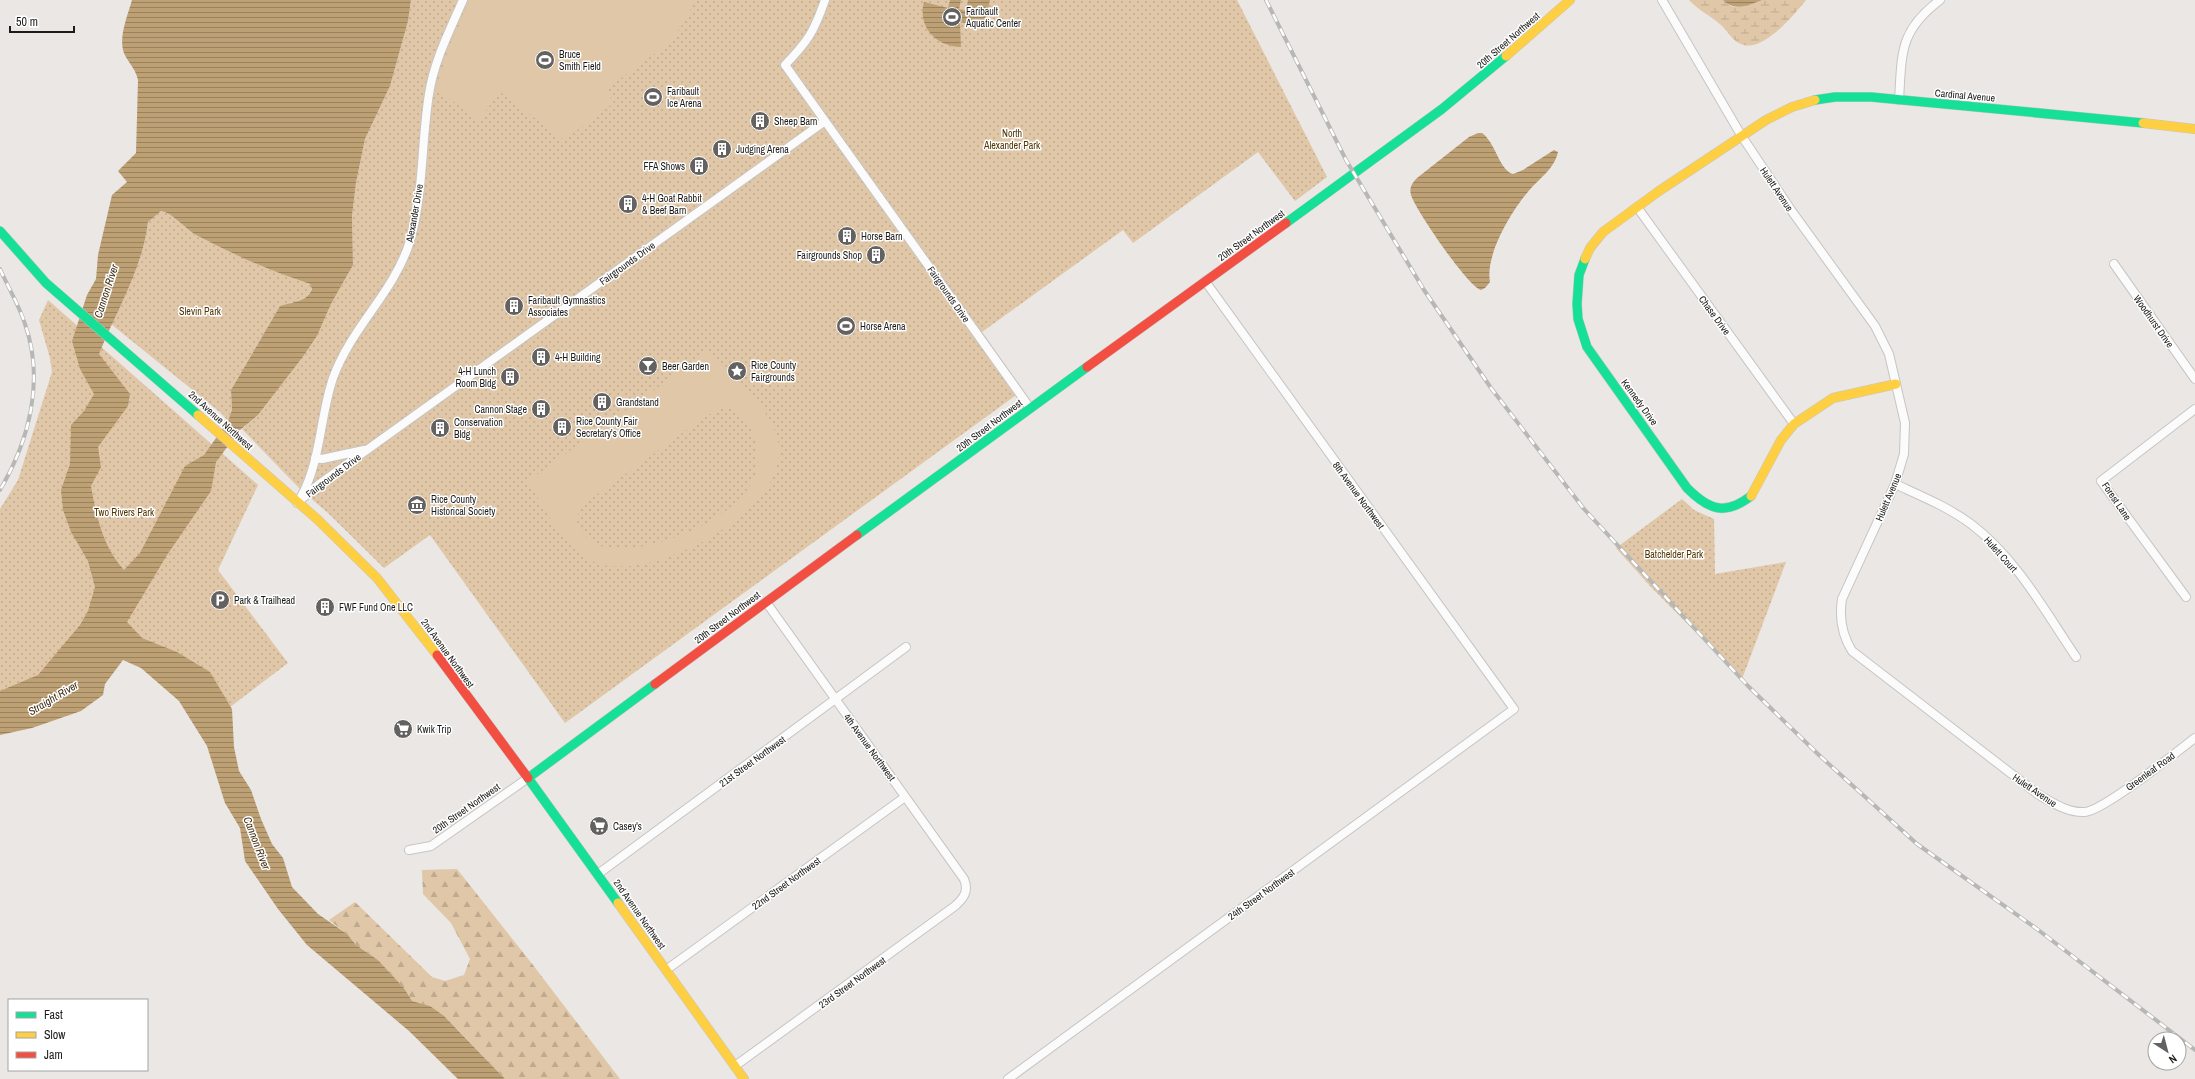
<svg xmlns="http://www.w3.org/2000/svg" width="2195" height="1079" font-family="'Archivo Narrow',sans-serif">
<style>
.forest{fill:url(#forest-firs)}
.wetland{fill:url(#wetland-marsh)}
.park{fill:url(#park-dots)}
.garden{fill:#e0c7a7;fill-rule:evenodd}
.water{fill:url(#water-rules);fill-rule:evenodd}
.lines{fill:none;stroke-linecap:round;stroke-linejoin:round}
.street-casing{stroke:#c7c5c3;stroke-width:10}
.fast-casing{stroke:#c7c5c3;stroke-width:10}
.slow-casing{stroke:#c7c5c3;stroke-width:10}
.jam-casing{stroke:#c7c5c3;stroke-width:10}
.street{stroke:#fcfbfb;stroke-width:8}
.fast{stroke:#16e098;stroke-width:9}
.slow{stroke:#ffcf43;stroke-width:9}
.jam{stroke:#f24e42;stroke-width:9}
.rail-casing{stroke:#b7b7b6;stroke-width:4}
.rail{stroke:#fff;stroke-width:2.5;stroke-dasharray:8;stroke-linecap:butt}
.labels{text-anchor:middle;stroke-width:3;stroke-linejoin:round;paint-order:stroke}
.poi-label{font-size:10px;fill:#1c1b19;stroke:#fff;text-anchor:start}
.street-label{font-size:10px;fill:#1c1b19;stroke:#fff}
.park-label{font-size:10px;fill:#513401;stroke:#fff}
.water-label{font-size:11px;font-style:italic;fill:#3f2c12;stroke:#fff}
</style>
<defs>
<pattern id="forest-firs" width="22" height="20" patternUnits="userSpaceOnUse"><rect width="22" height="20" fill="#e0c7a7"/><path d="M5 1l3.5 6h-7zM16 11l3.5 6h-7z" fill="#c0aa8f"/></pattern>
<pattern id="wetland-marsh" width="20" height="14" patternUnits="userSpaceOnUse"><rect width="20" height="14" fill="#e0c7a7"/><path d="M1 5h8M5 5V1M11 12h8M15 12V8" fill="none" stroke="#c0aa8f"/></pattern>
<pattern id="park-dots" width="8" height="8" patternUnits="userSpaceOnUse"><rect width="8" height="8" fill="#e0c7a7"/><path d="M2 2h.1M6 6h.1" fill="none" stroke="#c0aa8f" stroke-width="1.8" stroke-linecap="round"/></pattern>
<pattern id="water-rules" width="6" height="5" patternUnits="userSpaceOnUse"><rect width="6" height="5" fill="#bea075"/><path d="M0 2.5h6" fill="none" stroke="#9a825f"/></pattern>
</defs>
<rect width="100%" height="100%" fill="#eae7e4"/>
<!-- forest -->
<path class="forest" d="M457,869L533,965L620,1079H505L458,1030L430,1006L412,1001L404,988L378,960L356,945L347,934L329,920L355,902L432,977L445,981L464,975L470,959L451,923L423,894L422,870Z"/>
<!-- wetland -->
<path class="wetland" d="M1689,0H1723L1730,6L1737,7L1762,0H1806C1794,15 1762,54 1741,44C1732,41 1728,31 1721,25C1711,16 1698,10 1689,0Z"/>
<!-- park -->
<path class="park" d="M411,0H1237L1327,177L1295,201L1258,152L1133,243L1123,230L982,332L1023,390L565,723L430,535L384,568L328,513L300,489L242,429L258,415L302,358L317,336L331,304L353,265L352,216L356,183L365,139L390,86L408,21Z
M161,211C173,213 184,228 196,235C232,254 271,271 310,284L312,288C307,302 292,302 280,306L231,390L232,410L228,421L221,413L111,324C127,292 144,258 148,222Z
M48,300L258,485L218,570L288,663L217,717L111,641L0,723V509L18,480L52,372L50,358L39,320Z
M1682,499L1694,510L1714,519L1715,574L1786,562L1742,679L1650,586L1616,548Z"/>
<!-- garden -->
<path class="garden" d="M470,0H697L690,10L692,12L668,44L605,90L614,103L564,140L500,92L479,120L436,89L448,50Z
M708,351C732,376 776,412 779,447C786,511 655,581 600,564C564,553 546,510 528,481ZM726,408C744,411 753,428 756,445C758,456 758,467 754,478C737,519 658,550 617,549C600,549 570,534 579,513C584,503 596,495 605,489C639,464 673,440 706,416L721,409Z"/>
<!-- water -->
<path class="water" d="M132,0H411L408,21L390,86L365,139L356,183L352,216L353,265L331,304L317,336L302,358L258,415L240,430L216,462L211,491L167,555L127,622L142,638L177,652L210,672L232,709L234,747L239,771L251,790L261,819L272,844L283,858L292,887L318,914L347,934L356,945L378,960L404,988L412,1001L430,1006L444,1016L505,1079H458L409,1031L307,945L278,909L245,861L240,828L225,803L207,746L179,701L141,668L123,660L105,684L103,695L81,711L32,728L0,735V691L38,675L80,625L88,611L95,587L88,561L71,532L63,510L61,490L70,464L71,425L84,411L94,394L80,369L72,341L87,295L96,279L98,255L112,195L127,182L118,171L136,153L138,80C135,67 128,63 124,53C118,37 128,15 132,0ZM161,211C173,213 184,228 196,235C232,254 270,271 310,284L312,289C307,302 292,302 280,306L231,390L232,410L228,421L204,455L185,466L140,553L124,570C103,547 96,516 91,486L101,467L98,447L128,406L130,394L99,354C116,311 143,268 148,222Z
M950,0H961L959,9L966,11L968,0H990L984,27L960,22L961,47C937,47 917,27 924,2L948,8Z
M1723,0H1762C1749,5 1734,12 1723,0Z
M1478,133H1482C1496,143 1499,170 1513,174L1523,170L1554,150L1558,152C1554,170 1538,179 1527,193C1510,213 1485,256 1490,282L1485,288L1481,290C1468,287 1415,209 1411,195C1409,188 1412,183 1417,178L1469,137Z"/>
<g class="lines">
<!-- street casing -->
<g class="street-casing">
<path id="street" d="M825,0C814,32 808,41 785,65L1030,408
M1662,0L1741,135L1791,210L1875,326L1889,354L1905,423L1904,454L1895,484L1842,599C1839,618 1842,635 1852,651L2039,795C2053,803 2068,813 2085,812C2105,810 2175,753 2195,738
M1899,100C1902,53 1899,31 1940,0
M1637,207L1794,424
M2114,264L2195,379
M315,458L322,459L364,450
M1895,484C1921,496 1948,507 1971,524C2016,558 2045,611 2076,657
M301,497C321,461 320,416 333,378C351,328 393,293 409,244C424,196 421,143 429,94C434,61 450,30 463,0
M297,503L318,485L825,121
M2186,597L2101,481L2195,409
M409,850L431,846L528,778
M598,874L906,647
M666,970L905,797
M735,1066L955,906C964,898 969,891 964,879L766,602
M1008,1079L1514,709L1205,281"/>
</g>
<!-- fast casing -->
<g class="fast-casing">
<path id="fast" d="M1815,100L1835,97H1871L2143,123
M1286,223L1442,109L1506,56
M0,231L46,283L198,415
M1585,259L1579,275L1577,304L1578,319L1587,347L1687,488C1709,510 1725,516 1751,496
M857,535L1087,367
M618,903L528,778L655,684"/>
</g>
<!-- slow casing -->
<g class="slow-casing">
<path id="slow" d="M1506,56L1570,0
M2143,123L2195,129
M1585,259L1590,248L1603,232L1659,191L1766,120L1792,107L1815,100
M198,415L317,519L377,578L437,655
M1751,496L1781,440L1794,424L1833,398L1896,384
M618,903L744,1079"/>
</g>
<!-- jam casing -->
<g class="jam-casing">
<path id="jam" d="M1087,367L1286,223
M437,655L528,778
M655,684L857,535"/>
</g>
<!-- street -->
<use href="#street" class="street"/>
<!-- fast -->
<use href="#fast" class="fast"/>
<!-- slow -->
<use href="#slow" class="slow"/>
<!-- jam -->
<use href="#jam" class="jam"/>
<!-- rail casing -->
<g class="rail-casing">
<path id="rail" d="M1266,0L1346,160L1424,290L1491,388L1584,509L1748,686L1820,756L1917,844L2037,929L2195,1050
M0,269C8,287 19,305 25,324C45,381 29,441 0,490"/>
</g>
<!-- rail -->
<use href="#rail" class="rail"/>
</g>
<!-- icons -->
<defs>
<g id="stadium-disc" transform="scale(1)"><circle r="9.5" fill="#646260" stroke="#fff"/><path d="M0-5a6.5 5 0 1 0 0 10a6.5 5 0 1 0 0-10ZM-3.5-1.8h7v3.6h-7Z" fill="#fff"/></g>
<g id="building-disc" transform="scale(1)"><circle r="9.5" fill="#646260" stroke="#fff"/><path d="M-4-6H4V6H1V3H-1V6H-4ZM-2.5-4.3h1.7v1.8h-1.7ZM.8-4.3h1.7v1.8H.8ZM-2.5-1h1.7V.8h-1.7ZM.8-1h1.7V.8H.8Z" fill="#fff"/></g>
<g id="bar-disc" transform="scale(1)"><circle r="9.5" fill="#646260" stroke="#fff"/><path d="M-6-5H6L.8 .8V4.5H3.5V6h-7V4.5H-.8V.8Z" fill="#fff"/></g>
<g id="sight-disc" transform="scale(1)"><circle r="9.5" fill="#646260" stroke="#fff"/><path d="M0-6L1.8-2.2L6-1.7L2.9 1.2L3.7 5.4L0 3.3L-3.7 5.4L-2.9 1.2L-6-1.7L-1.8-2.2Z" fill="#fff"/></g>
<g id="museum-disc" transform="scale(1)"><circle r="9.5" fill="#646260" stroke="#fff"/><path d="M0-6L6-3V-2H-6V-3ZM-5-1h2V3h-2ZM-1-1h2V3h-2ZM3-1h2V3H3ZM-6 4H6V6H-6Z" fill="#fff"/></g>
<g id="parking-disc" transform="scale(1)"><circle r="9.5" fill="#646260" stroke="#fff"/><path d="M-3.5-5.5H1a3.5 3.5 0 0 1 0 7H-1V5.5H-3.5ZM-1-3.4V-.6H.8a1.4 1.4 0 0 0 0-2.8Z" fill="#fff"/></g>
<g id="supermarket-disc" transform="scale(1)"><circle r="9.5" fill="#646260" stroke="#fff"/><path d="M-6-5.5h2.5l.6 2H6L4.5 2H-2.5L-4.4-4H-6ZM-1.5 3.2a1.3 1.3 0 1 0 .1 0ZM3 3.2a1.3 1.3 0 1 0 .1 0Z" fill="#fff"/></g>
</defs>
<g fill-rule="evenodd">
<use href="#stadium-disc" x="952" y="17"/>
<use href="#stadium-disc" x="545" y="60"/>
<use href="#stadium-disc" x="653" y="97"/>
<use href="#building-disc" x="760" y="121"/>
<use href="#building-disc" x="722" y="149"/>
<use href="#building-disc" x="699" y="166"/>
<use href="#building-disc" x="628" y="204"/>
<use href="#building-disc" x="847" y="236"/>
<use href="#building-disc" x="876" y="255"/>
<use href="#building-disc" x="514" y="306"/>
<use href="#stadium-disc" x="846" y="326"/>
<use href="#building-disc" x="541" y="357"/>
<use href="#bar-disc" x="648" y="366"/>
<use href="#sight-disc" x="737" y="371"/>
<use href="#building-disc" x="510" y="377"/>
<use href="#building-disc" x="602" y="402"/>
<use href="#building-disc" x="541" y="409"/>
<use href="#building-disc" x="562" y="427"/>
<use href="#building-disc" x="440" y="428"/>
<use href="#museum-disc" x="417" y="505"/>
<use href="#parking-disc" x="220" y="600"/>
<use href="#building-disc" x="325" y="607"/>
<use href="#supermarket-disc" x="403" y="729"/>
<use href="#supermarket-disc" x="599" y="826"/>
</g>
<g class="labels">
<!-- poi labels -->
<g class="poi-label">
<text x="966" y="15">Faribault<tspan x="966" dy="12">Aquatic Center</tspan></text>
<text x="559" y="58">Bruce<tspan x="559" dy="12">Smith Field</tspan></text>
<text x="667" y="95">Faribault<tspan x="667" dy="12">Ice Arena</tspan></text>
<text x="774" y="125">Sheep Barn</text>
<text x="736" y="153">Judging Arena</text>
<text x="685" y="170" text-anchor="end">FFA Shows</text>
<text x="642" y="202">4-H Goat Rabbit<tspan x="642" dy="12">&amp; Beef Barn</tspan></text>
<text x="861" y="240">Horse Barn</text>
<text x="862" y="259" text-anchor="end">Fairgrounds Shop</text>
<text x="528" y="304">Faribault Gymnastics<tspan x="528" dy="12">Associates</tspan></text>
<text x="860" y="330">Horse Arena</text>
<text x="555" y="361">4-H Building</text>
<text x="751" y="369">Rice County<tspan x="751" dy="12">Fairgrounds</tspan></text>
<text x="662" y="370">Beer Garden</text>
<text x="496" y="375" text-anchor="end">4-H Lunch<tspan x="496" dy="12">Room Bldg</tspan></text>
<text x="616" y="406">Grandstand</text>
<text x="527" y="413" text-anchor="end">Cannon Stage</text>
<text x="576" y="425">Rice County Fair<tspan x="576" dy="12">Secretary's Office</tspan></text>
<text x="454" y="426">Conservation<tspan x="454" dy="12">Bldg</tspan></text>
<text x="431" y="503">Rice County<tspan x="431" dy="12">Historical Society</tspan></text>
<text x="234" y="604">Park &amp; Trailhead</text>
<text x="339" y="611">FWF Fund One LLC</text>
<text x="417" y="733">Kwik Trip</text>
<text x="613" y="830">Casey's</text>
</g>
<!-- street labels -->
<g class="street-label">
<text transform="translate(1508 40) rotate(-41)" y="4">20th Street Northwest</text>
<text transform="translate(1965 95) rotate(5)" y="4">Cardinal Avenue</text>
<text transform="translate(1777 189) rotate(56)" y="4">Hulett Avenue</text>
<text transform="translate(414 213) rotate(-80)" y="4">Alexander Drive</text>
<text transform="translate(1251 235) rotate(-36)" y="4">20th Street Northwest</text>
<text transform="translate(627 263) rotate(-36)" y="4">Fairgrounds Drive</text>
<text transform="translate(949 294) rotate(55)" y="4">Fairgrounds Drive</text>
<text transform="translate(1715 315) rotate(54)" y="4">Chase Drive</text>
<text transform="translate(2154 321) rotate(55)" y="4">Woodhurst Drive</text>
<text transform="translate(1640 402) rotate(54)" y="4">Kennedy Drive</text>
<text transform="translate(221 420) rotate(42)" y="4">2nd Avenue Northwest</text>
<text transform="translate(989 425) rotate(-37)" y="4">20th Street Northwest</text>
<text transform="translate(333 475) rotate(-37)" y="4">Fairgrounds Drive</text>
<text transform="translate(1359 495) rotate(54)" y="4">8th Avenue Northwest</text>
<text transform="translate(1888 497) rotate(-67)" y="4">Hulett Avenue</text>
<text transform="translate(2117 501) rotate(56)" y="4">Forest Lane</text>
<text transform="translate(2001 554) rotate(48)" y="4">Hulett Court</text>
<text transform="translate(727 617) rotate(-37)" y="4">20th Street Northwest</text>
<text transform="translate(448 653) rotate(54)" y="4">2nd Avenue Northwest</text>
<text transform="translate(870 747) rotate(54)" y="4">4th Avenue Northwest</text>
<text transform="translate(752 761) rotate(-36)" y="4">21st Street Northwest</text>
<text transform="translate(2150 771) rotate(-36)" y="4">Greenleaf Road</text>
<text transform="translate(2035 790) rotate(34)" y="4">Hulett Avenue</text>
<text transform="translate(466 808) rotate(-35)" y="4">20th Street Northwest</text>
<text transform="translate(786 883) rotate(-36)" y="4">22nd Street Northwest</text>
<text transform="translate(1261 894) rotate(-36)" y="4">24th Street Northwest</text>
<text transform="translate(640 914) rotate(55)" y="4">2nd Avenue Northwest</text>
<text transform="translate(852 982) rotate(-36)" y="4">23rd Street Northwest</text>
</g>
<!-- park labels -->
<g class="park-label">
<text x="1012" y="137">North<tspan x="1012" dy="12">Alexander Park</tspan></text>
<text x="200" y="315">Slevin Park</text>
<text x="124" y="516">Two Rivers Park</text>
<text x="1674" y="558">Batchelder Park</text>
</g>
<!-- water labels -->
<g class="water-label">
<text transform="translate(106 291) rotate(-72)" y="4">Cannon River</text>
<text transform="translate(53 698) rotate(-31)" y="4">Straight River</text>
<text transform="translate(257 843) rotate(69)" y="4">Cannon River</text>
</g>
</g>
<!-- legend -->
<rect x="8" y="999" width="140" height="72" fill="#ffffff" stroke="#a4a4a3"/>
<rect x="16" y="1012" width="20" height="6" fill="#16e098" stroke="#a4a4a3"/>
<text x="44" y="1019" font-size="12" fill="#1c1b19">Fast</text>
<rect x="16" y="1032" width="20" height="6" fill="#ffcf43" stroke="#a4a4a3"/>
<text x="44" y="1039" font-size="12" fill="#1c1b19">Slow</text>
<rect x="16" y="1052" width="20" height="6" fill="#f24e42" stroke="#a4a4a3"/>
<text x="44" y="1059" font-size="12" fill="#1c1b19">Jam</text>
<!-- north arrow -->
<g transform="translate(2167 1051) rotate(144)"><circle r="19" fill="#ffffff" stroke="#a4a4a3"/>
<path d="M0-3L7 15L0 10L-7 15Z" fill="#646260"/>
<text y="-6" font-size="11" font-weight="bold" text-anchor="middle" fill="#1c1b19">N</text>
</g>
<!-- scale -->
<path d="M10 26v6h64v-6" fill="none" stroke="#1c1b19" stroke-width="2"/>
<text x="16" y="26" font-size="12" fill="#1c1b19" stroke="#ffffff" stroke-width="3" paint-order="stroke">50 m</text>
</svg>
